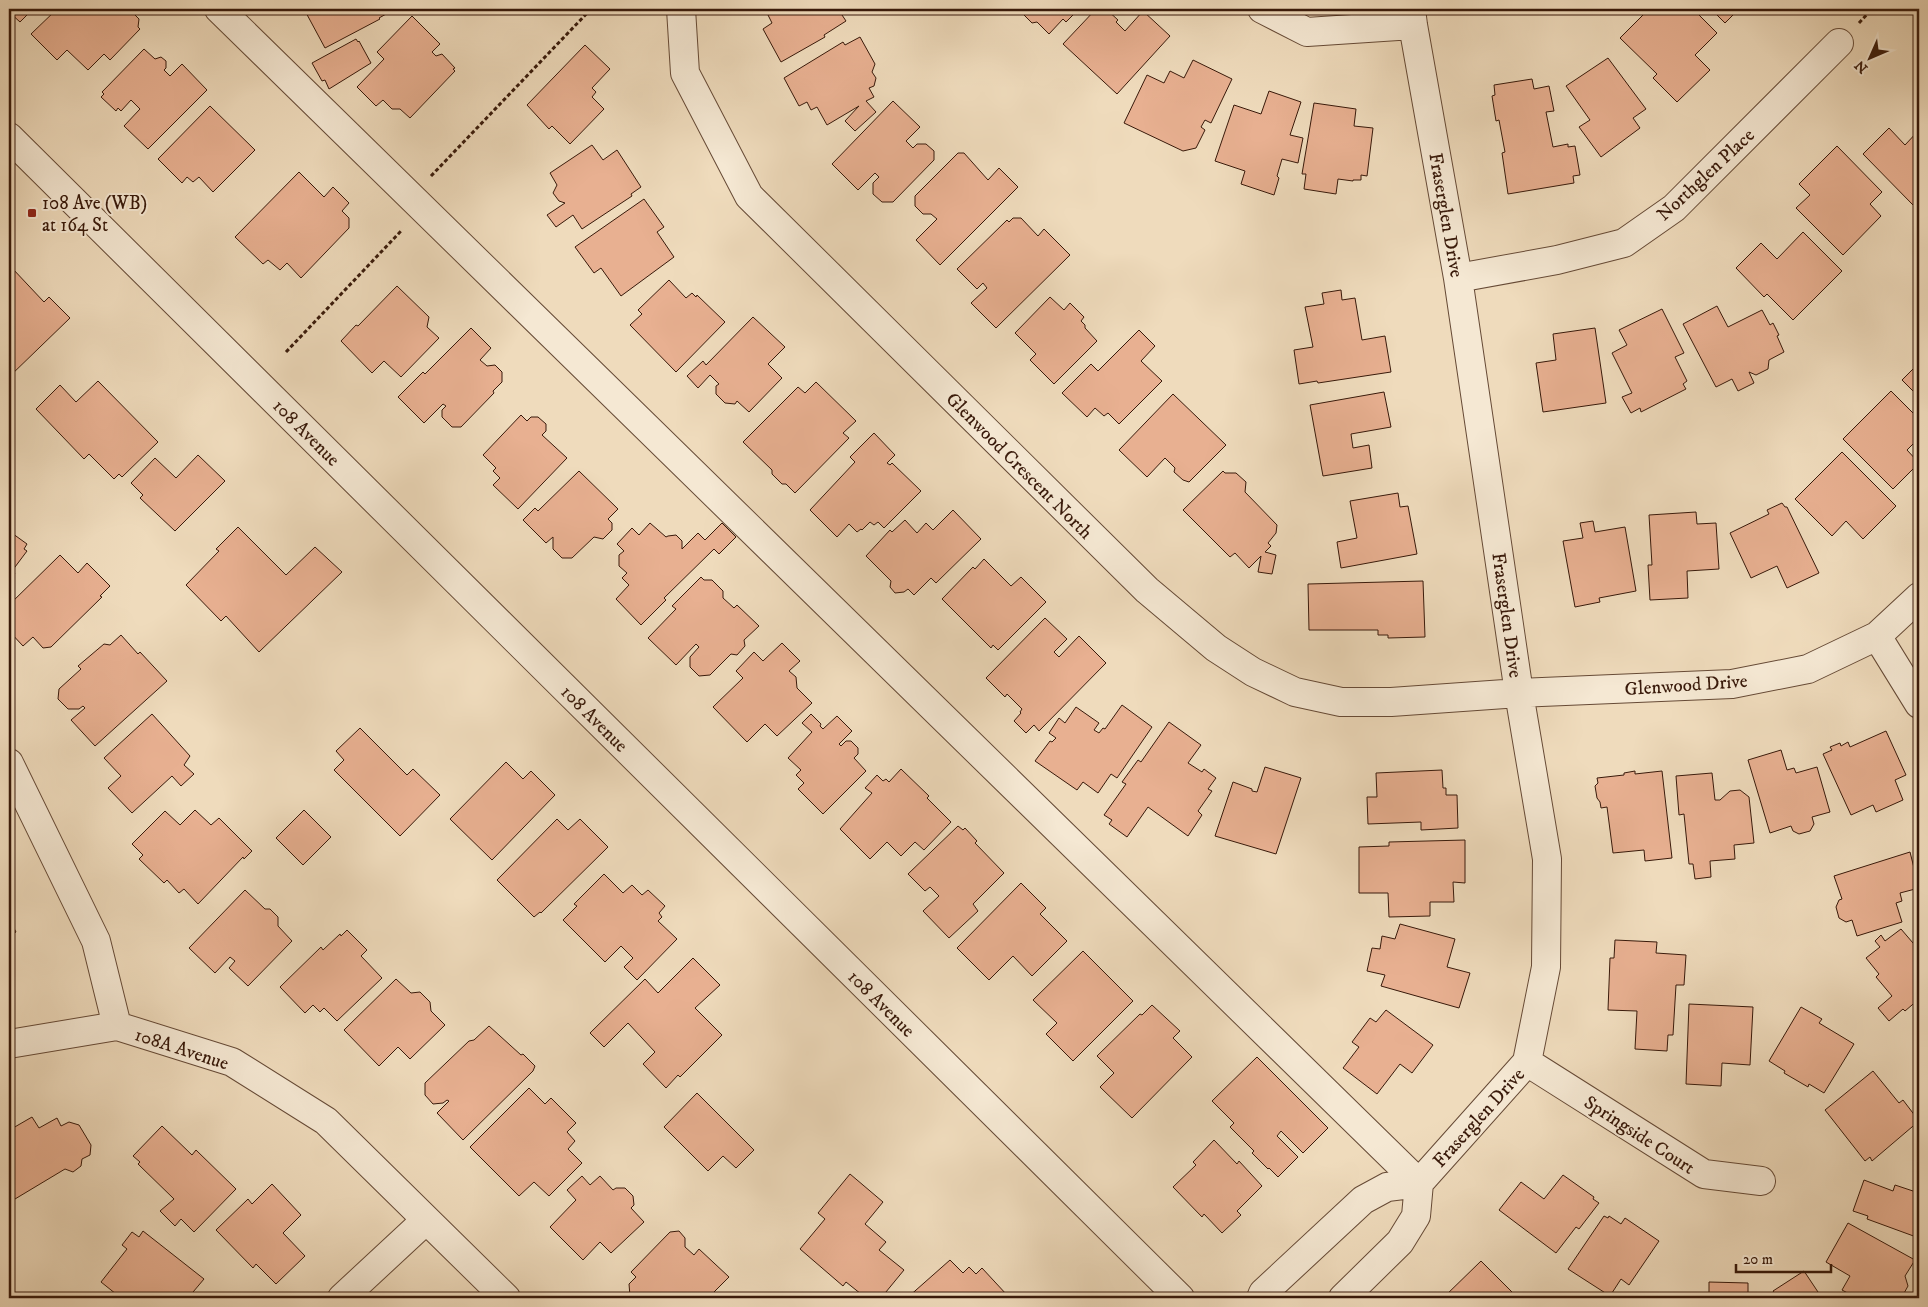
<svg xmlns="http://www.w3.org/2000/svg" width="1928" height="1307" font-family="'IM FELL DW Pica',serif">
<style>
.building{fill:#e8b091;stroke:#38190a}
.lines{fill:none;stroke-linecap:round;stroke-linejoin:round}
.minor-casing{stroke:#664a36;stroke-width:30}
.path{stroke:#38190a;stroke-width:3;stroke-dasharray:4 2.5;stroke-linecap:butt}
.minor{stroke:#f5e8d3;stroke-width:28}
.poi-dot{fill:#8f2418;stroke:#f5e8d3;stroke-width:2}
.labels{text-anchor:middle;stroke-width:4;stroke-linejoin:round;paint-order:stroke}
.street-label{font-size:19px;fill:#38190a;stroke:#f5e8d3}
.poi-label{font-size:19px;fill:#38190a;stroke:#f5e8d3;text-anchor:start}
</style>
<rect width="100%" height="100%" fill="#efdbbc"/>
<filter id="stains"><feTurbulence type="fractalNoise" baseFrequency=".004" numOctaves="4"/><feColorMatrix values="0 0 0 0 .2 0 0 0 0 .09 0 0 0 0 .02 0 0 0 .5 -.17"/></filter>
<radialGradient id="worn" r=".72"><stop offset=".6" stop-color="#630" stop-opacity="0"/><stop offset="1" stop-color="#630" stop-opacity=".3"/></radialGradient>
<!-- building -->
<path class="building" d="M9,9H33L20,22L9,12Z
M57,9H119L123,13L131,11L139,19L138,27L140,29L110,60L104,54L88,70L67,50L57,60L31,34Z
M304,9H395L379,18L380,19L325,48Z
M765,9H838L846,21L824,35L825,37L781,62L763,29L772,23Z
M1018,9H1079L1066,22L1063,19L1049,34L1037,22L1032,23Z
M1096,9H1106L1118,20L1116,22L1125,31L1143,11L1170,36L1117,94L1063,44Z
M1649,9H1693L1717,33L1695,55L1710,70L1677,102L1653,78L1657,74L1620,38Z
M1711,9H1739L1725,23Z
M412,16L440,44L432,52L436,56L442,54L455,68L453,69L455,71L410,118L400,109H392L383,100L376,106L357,87L384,59L377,52Z
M860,37L875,64L872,72L876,78L874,86L869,88L874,97L866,101L876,112L855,131L845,121L859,106L827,125L817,107L811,110L807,102L799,106L784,78L843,42L845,45Z
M356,39L358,42L359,41L371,63L329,89L325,80L322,81L312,63Z
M585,45L610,69L592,88L596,92L592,97L604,109L570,144L552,126L549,129L527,105Z
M144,49L155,59L161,57L166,61V68L164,70L170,76L182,64L207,90L148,149L124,126L140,109L131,100L121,111L118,108L116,111L101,97L104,94L102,92Z
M1608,58L1646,109L1633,118L1640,128L1601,157L1579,127L1590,120L1566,86Z
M1193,60L1232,79L1211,123L1205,120L1201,127L1205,130L1196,148L1183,151L1124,123L1147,75L1164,83L1170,71L1184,78Z
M1532,79L1534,89L1549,86L1554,111L1546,112L1553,147L1568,144V147L1575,146L1580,175L1573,176L1574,183L1508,194L1502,153L1505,152L1499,120L1496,121L1492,96L1495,95L1494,85Z
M1269,91L1301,102L1290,135L1303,138L1298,163L1282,159L1277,176L1279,178L1274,195L1241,184L1245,171L1215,161L1234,105L1261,114Z
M893,101L920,127L906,141L913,148L917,144H926L934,151V160L893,202H882L873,194V183L879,177L875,173L858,190L832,164Z
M1314,103L1356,109L1354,126L1373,128L1367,176L1361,175V180H1353V181L1338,179L1336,194L1304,189L1306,174H1302Z
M210,106L255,150L213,192L199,177L193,182L187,177L182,183L158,159Z
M1889,128L1905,145L1919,130V199L1913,205L1863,154Z
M592,145L603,160L617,150L641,187L631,194L632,196L582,229L573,215L556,227L547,215L565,203L559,201L553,193L557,185L550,173Z
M1837,146L1882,192L1870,204L1881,216L1843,255L1796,208L1810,195L1799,184Z
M958,153H964L988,180L999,168L1018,187L940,265L916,240L937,219L931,214H923L915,206V196Z
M299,172L324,197L333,187L349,203L342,211L349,218V228L301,278L287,263L280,270L268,260L263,264L235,237Z
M644,199L664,227L657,232L674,257L621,296L601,268L594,273L575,247Z
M1013,218H1021L1038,236L1044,229L1070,255L996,328L971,303L987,288L983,283L977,289L957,269L1007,220L1009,222Z
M1803,232L1842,271L1793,320L1767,294L1764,297L1736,268L1761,243L1777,259Z
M12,268L44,302L49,297L70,318L9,377V271Z
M669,280L686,298L692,293L696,297L697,295L725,322L676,372L630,325L642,314L638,310Z
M397,286L429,317L427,327L439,338L401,377L384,361L372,373L341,341L356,325L358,326Z
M1341,290L1342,300L1355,298L1362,340L1385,336L1391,372L1318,383L1317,381L1299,384L1294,350L1313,347L1305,307L1324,304L1322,293Z
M1050,297L1064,310L1070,303L1084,317L1081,321L1085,325V328L1097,341L1054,384L1030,360L1036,354L1015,333Z
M1717,306L1728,327L1762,310L1770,325L1773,323L1779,335L1777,336L1784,352L1769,360L1768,369L1756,375L1749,372L1754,383L1738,391L1732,379L1716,387L1683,324Z
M1662,309L1684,353L1675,357L1687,381L1683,384L1686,389L1641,412L1640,408L1631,413L1622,397L1632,393L1612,353L1627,345L1619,330Z
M753,317L785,347L768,364L782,378L749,412L737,401L735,404L725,403L716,394V386L719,384L710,375L698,388L687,376L703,361L706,365Z
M471,328L491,348L480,360L487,366L495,365L502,372V382L493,391L494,393L461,427H452L442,417V410L446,406L443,404L424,423L398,397L423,372L425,374Z
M1595,328L1606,403L1543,412L1536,363L1556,360L1553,334Z
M1139,330L1155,346L1141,361L1162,381L1119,424L1108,413L1104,416L1095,408L1087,417L1062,393L1091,364L1098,371Z
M1919,363V397L1902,380Z
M98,381L158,442L122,477L119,474L114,479L89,454L84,459L36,409L60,385L76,402Z
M816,382L856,421L843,433L849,438L795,493L786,484H782L772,474V470L743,442L798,387L805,393Z
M1891,391L1919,419V438L1907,450L1919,463L1893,489L1843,439Z
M1384,392L1391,427L1351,434L1353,448L1369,445L1372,468L1323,476L1310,405Z
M1173,394L1226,445L1189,482L1183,480L1174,472L1175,468L1165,458L1147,477L1119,450Z
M521,415L527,421L531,417H538L546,424V431L542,435L567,458L518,509L493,485L500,478L493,471L496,468L483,455Z
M874,433L895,455L887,463L890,465L892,463L921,491L884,528L878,522L874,525L870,522L862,530L861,529L857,532L849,524L837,537L810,510L855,462L850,457Z
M1842,452L1896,506L1863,539L1846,521L1832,536L1795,499Z
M198,455L225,481L175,531L140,498L143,495L131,483L155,458L176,478Z
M579,471L618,509L608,519L612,523V530L603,539L594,537L572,558H562L553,549V537L546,543L523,520L535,508L538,511Z
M1223,471L1225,473H1236L1246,482L1245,492L1277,525L1276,533L1268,543L1271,546L1265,552L1276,555L1272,574L1258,572L1261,556L1249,568L1235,553L1230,557L1183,510Z
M1398,493L1400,507L1408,506L1417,554L1341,568L1337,542L1357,538L1350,501Z
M1782,503L1785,507H1787L1819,573L1787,588L1777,566L1751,578L1730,533L1769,514L1767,510Z
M953,510L981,539L936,583L931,578L914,595L908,589L904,592L895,593L890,587L891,581L866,556L890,530L892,532L905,520L917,533L926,523L933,530Z
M1696,512L1697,524L1716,523L1719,569L1687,571L1688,598L1650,600L1648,565H1652L1649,515Z
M1593,521L1595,532L1625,527L1636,591L1599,598L1600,602L1575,607L1563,541L1583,538L1580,523Z
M650,523L666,537L668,536L676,535L682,541V549L698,533L705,540L722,523L736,537L719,554L714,549L664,598L666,600L641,625L616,599L629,585L622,578L627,573L619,566V555L624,551L617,544L632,528L639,535Z
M238,527L286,575L315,547L342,572L259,652L226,616L221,621L186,585L219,551L216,549Z
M9,531L27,544L24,549L27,551L12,571L15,573L9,581Z
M60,555L78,573L87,563L110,586L100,596L102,597L51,647L43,648L33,637L23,646L9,631V605Z
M984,559L1011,586L1021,577L1046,602L998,650L993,645L991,648L942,599L973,567L975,569Z
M701,577L704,580H712L723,591V598L734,608L737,605L759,626L744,640L745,646L737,655L731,654L710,675L699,676L690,667V657L699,647L696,644L676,665L648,638L676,609L672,606Z
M1423,581L1425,637L1388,638V635H1378V630H1309L1308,584Z
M1045,618L1067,639L1054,652L1059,657L1079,636L1106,663L1039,731L1034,725L1026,733L1014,721L1021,713L1020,712L1022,709L1007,694L1005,697L986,678Z
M121,635L138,654L140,652L167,681L95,746L71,720L85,708L83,706L79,709H68L58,699L59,689L81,669L78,666L104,644L110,645Z
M782,643L800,661L789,671L796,677L797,688L812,703L777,736L765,724L747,742L713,707L743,678L736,671L754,652L763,661Z
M1122,705L1152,727L1117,778L1111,774L1098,793L1083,782L1077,790L1035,761L1050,741L1052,742L1056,738L1049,733L1059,718L1065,723L1076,707L1099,723L1094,730L1099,733L1103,728L1105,729Z
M152,714L190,756L184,765L194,774L181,786L172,776L132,813L108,788L121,776L104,758Z
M811,714L821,724L820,726L823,729L837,716L852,731L839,744L841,746L846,741H851L858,748V754L854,758L866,771L823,814L798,789L804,783L796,775L801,770L788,758L812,732L802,723Z
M1169,722L1201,745L1188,763L1202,772L1204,769L1216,778L1208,789L1212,791L1198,811L1202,815L1188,836L1148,807L1127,837L1109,824L1112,820L1104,815L1126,784L1122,782L1138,760L1141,762Z
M360,728L407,775L413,769L440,795L400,836L334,770L344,760L336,751Z
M1886,731L1906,775L1895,780L1903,800L1876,812L1873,805L1851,815L1823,754L1832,750L1830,747L1840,743L1841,746L1848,742L1850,747Z
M1781,750L1787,770L1794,768L1796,773L1817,767L1830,812L1812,817L1814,824L1810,831L1799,834L1793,831L1791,826L1770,833L1748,760Z
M506,762L523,779L531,771L555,795L492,860L450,819Z
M1265,767L1301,778L1276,854L1215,836L1233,782L1252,789V791L1257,792Z
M901,769L929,796L927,798L951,822L924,850L915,842L901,856L887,842L870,859L840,829L872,793L865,788L877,775L883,781L886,779L889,782Z
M1442,770L1443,788H1446V795H1457L1458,828L1421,830V822L1368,824L1367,797H1377L1376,773Z
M1635,771V774L1662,771L1672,858L1645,861L1644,850L1613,853L1607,807L1601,808L1600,802L1597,798L1595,786L1598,783L1597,778L1624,775V773Z
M1712,773L1715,800H1720L1730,791L1740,790L1749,797L1754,843L1734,845L1735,859L1710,861L1711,877L1695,879L1693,864H1689L1684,814L1679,815L1676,776Z
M195,810L211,825L219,818L252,851L244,859L243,857L198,904L184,889L179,893L167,880L164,883L139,859L143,855L132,844L165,811L180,825Z
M304,810L331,837L303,865L276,838Z
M557,819L568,830L580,819L608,847L541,913L540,912L534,917L497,880Z
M958,826L963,830L965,828L977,841L975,843L1004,873L973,904L978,911L949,938L923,911L939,896L930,887L925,891L908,874Z
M1465,840V883L1453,882L1454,902H1430V916L1389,917L1388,893H1359V847L1389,846V842Z
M1910,852L1919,888L1900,893L1902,901L1896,903L1902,922L1857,936L1852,920L1846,922L1839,918L1836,907L1839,900L1842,899L1834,876Z
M604,874L623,893L632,885L642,895L648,890L665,906L659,913L662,917L658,921L677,939L637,980L624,967L633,958L621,946L605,962L563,920L577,906L574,904Z
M1021,883L1046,908L1040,914L1067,941L1032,976L1013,956L989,980L957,948Z
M245,890L265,909H270L278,917V926L292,941L248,986L229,968L235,961L230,957L215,973L189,948Z
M9,919L16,932L9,936Z
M1400,924L1455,939L1447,967L1470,973L1459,1008L1381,986L1385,975L1367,971L1372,948L1380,949L1382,936L1395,939Z
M1901,929L1919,950V999L1905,1011L1903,1009L1889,1021L1878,1008L1892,996L1876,977L1879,974L1866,958L1880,947L1875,941L1881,935L1885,941Z
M347,930L367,950L361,956L382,978L337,1021L324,1008L320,1012L313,1005L305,1013L280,987L321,947L323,950L340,934L341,936Z
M1615,940L1657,942L1656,953L1686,955L1684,985H1676L1673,1035H1668L1667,1051L1635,1049L1637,1011L1608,1010L1610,958H1614Z
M1083,951L1133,1001L1073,1061L1046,1034L1057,1023L1033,1000Z
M693,958L720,985L695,1008L722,1035L680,1077L678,1075L666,1088L643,1064L655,1052L628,1023L604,1047L590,1033L645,979L658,993Z
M396,979L411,993L420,992L430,1002L431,1011L445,1025L410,1059L398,1047L379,1066L344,1030Z
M1689,1004L1753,1007L1750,1065L1722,1063L1721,1086L1686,1084Z
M1152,1005L1180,1031L1173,1038L1192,1057L1132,1118L1100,1087L1114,1073L1097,1056L1140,1014L1142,1015Z
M1801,1007L1822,1019L1819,1023L1854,1044L1824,1093L1809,1084L1808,1087L1784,1073L1785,1071L1769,1061Z
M1386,1010L1433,1045L1412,1073L1400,1064L1377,1094L1343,1068L1359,1047L1352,1042L1370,1018L1376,1022Z
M489,1026L521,1055L523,1054L535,1066L533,1071L463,1140L437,1113L449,1101L447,1100L443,1103L433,1104L425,1095V1083L469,1041L474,1040Z
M1257,1057L1328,1128L1303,1153L1281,1131L1277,1136L1298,1157L1278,1177L1269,1168L1268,1169L1252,1153L1254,1151L1230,1127L1234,1123L1212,1101Z
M1873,1071L1899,1103L1903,1100L1919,1121L1872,1161L1870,1157L1865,1161L1825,1110Z
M529,1088L545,1104L551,1098L576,1123L567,1132L575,1141L568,1149L582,1163L549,1196L534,1182L519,1196L470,1147Z
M697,1093L754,1150L736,1168L723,1156L708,1171L664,1127Z
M32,1117L39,1128L57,1118L61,1126L69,1122L79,1125L91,1145L90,1155L82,1159L81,1166L73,1172L65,1169L15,1199L9,1189V1121L13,1128Z
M162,1126L192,1155L196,1150L236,1189L194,1232L181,1219L175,1226L160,1211L174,1199L138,1164L140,1162L133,1156Z
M1214,1140L1237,1164L1239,1161L1262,1186L1237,1211L1241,1215L1222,1233L1204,1214L1202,1217L1173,1187L1196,1165L1193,1162Z
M850,1174L883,1202L865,1224L886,1242L879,1250L904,1270L881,1298H866L846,1282L843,1286L800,1249L825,1219L818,1213Z
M1563,1175L1594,1197L1593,1199L1599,1203L1579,1229L1576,1227L1556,1253L1499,1210L1521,1182L1544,1199Z
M582,1176L590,1185L600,1176L613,1190L616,1188H625L633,1196L634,1205L631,1208L644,1222L611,1253L600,1242L583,1260L550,1227L576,1200L567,1190Z
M1864,1180L1893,1191L1895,1185L1919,1193V1238L1867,1219L1868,1216L1853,1211Z
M272,1184L301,1215L283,1233L305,1256L276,1284L256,1264L253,1268L216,1230L248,1199L252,1204Z
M1604,1216L1608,1218L1609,1216L1621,1224L1625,1218L1659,1241L1629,1285L1621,1279L1610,1296L1568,1269Z
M1848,1223L1915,1260L1905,1276L1908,1286L1903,1295L1894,1298H1857L1842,1290L1850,1276L1826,1262Z
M143,1231L204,1279L188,1298H140L138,1296L136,1298H121L101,1282L127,1249L122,1245L132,1232L139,1237Z
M679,1231L685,1238V1247L694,1255L699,1249L729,1277L708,1298H633L630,1296L629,1284L636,1277L631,1272L670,1232Z
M950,1260L963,1273L969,1267L976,1274L982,1268L1007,1295L1003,1298H907Z
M1481,1261L1518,1298H1443Z
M1804,1271L1822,1298H1778L1773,1291Z
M1709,1282L1748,1283V1298H1688V1294H1709Z"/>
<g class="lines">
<!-- minor casing -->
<g class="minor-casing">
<path id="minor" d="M219,9L1419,1183
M681,9L685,73L749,196L1147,590L1216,648L1253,672L1295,692L1341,702H1391L1519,693L1732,684L1808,669L1877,636L1919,597
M1262,9L1307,32L1413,25
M9,137L1180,1298
M1458,278L1557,260L1624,243L1674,208L1839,43
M1877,636L1919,704
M9,763L96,941L117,1026L232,1062L326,1121L506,1298
M9,1044L117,1026
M1527,1062L1704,1174L1761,1181
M342,1298L426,1220
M1261,1298L1263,1293L1363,1200L1387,1187L1419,1183
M1343,1298L1400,1242L1416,1216L1419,1183L1527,1062L1546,967L1547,859L1519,693L1458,278L1413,25L1411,9"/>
</g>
<!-- path -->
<path class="path" d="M1859,23L1872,9
M431,176L591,9
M286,352L402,230"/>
<!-- minor -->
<use href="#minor" class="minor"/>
</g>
<!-- markers -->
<rect class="poi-dot" x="27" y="208" width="10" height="10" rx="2.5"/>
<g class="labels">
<!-- street labels -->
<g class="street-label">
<text transform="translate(1705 174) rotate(-43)" y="7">Northglen Place</text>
<text transform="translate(1447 215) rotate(80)" y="7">Fraserglen Drive</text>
<text transform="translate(307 432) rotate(45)" y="7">108 Avenue</text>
<text transform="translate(1020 465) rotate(45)" y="7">Glenwood Crescent North</text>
<text transform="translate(1508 615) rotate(82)" y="7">Fraserglen Drive</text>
<text transform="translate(1686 684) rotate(-4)" y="7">Glenwood Drive</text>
<text transform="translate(595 718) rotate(45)" y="7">108 Avenue</text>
<text transform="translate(882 1003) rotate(45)" y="7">108 Avenue</text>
<text transform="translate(182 1048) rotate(18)" y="7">108A Avenue</text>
<text transform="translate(1478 1117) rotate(-48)" y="7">Fraserglen Drive</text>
<text transform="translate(1640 1134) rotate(33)" y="7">Springside Court</text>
</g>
<!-- poi labels -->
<g class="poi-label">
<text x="42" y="209">108 Ave (WB)<tspan x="42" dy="22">at 164 St</tspan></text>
</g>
</g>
<!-- margin -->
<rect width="1928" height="1307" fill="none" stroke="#efdbbc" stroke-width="30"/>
<rect x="10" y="10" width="1908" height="1287" fill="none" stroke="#38190a" stroke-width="2.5"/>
<rect x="15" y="15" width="1898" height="1277" fill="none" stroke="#38190a"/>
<!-- north arrow -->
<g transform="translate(1870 58) rotate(225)" stroke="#f5e8d3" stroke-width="4" paint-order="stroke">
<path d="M0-4L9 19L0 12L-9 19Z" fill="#38190a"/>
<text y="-8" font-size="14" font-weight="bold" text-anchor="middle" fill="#38190a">N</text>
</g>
<!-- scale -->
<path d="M1736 1264v8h95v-8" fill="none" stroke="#38190a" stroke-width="2.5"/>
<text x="1743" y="1264" font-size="15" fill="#38190a" stroke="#f5e8d3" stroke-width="4" paint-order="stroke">20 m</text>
<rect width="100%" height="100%" filter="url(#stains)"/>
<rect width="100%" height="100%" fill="url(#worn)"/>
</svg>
